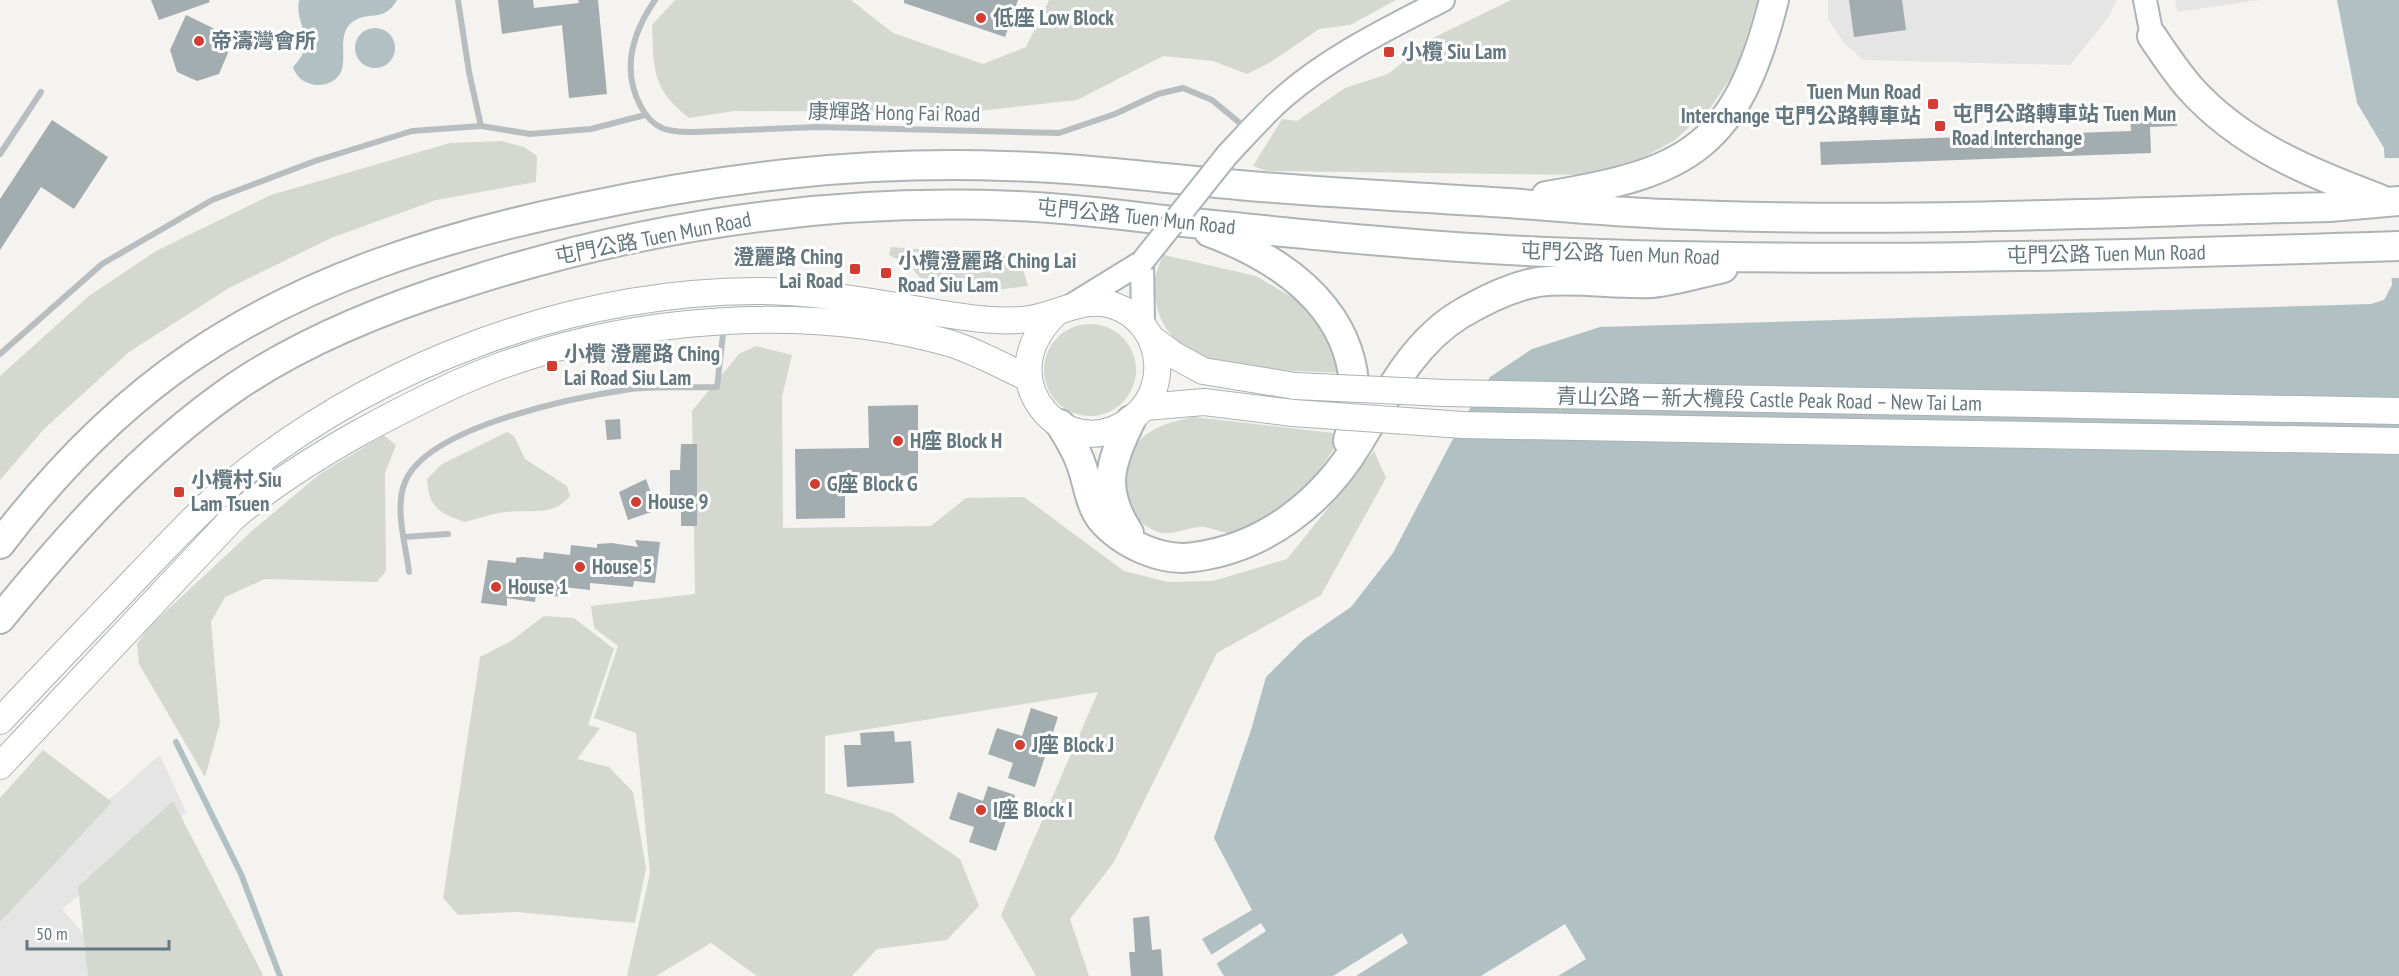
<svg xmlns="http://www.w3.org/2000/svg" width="2399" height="976" font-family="'PT Sans Narrow','Noto Sans TC',sans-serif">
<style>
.built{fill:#e4e5e4}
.green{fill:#d4d8d0}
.water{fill:#b1c0c2}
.pier{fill:#f4f3f0}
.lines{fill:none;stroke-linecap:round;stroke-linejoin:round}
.stream{stroke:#b1c0c2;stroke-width:6}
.building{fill:#a3acaf}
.secondary-casing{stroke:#adb4b7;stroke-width:26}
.primary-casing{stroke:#acb2b5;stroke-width:28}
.motorway-casing{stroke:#aeb3b5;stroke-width:32}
.minor{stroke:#b8bec0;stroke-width:6}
.secondary{stroke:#fff;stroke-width:22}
.primary{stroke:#fff;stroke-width:26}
.motorway{stroke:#fff;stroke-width:28}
.secondary-bridge-casing{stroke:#adb4b7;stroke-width:26;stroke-linecap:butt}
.primary-bridge-casing{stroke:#acb2b5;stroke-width:28;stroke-linecap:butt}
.secondary-bridge{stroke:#fff;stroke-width:22}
.primary-bridge{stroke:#fff;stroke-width:26}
.poi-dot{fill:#d33c31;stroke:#fff;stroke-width:2}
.labels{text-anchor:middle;stroke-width:6;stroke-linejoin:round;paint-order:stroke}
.poi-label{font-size:21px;font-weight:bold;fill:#65787f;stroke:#fff;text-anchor:start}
.street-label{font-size:21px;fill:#65787f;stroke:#fff}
</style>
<rect width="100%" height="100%" fill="#f4f3f0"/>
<!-- built -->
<path class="built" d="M1828,0H2117L2108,18L2070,65L1863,60L1844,43L1828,19Z
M2175,0H2260L2177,12Z
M160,755L186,812L62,909L120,976H0V908L48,853Z"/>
<!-- green -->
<path class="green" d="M675,0H851L893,33L983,64L1026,47L1049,0H1396L1350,25L1319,29L1271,62L1247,74L1213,61L1163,56L1077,100L970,112L734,111L689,118C651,88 654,70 652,25Z
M1511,0H1758L1736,70L1711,107L1675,140L1633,163L1582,175L1267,171L1253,166L1282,119L1297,121L1345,88L1388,74L1431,39Z
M501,141L524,147L537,156L536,182L436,200L331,238L229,288L129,352L44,429L0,480V376L89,296L156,251L271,195L450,143Z
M891,247L1008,256L1024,272L1028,286L987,291L923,281L909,265L889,255Z
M1164,255L1256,276L1312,309L1327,328L1342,373C1286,369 1173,377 1157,307C1152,286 1154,273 1164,255Z
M1044 370a46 46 0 1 1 92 0a46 46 0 1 1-92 0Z
M756,346L792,355L782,397L783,528L931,526L966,498L1024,497L1124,571L1168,582L1213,581L1287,559L1374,451L1386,478L1321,595L1217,653L1114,862L1070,919L1089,976H1036L1001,915L1098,692L825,736V793L892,813L960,859L979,906L947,940L877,949L852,976H757L711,943L656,976H627L650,873L636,733L594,718L618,646L594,628L591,606L695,594L692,411L739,354Z
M1194,417L1342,434C1321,472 1297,506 1255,524C1249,527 1241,532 1234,533C1224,534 1213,528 1203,527C1190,526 1175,535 1162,533C1121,524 1115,467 1140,440C1155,425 1175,421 1194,417Z
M507,432L514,436L525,459L567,486L570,496C553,517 531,509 507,512C493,513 478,519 465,522C439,513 429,508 427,479L442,464Z
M384,435L396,445L385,473L386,571L377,582L265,579L225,597L211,622L220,723L205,777L139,664L137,644L148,628L253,530L321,473Z
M544,616L574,618L614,649L588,725L600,728L577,759L609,767L633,792L646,868L635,923L517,912L458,915L443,898L480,657L511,641Z
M43,750L112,802L0,922V798Z
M173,801L263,975L262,976H88L78,887Z"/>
<!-- water -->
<path class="water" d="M299,0H397C384,24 366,9 350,24C333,42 357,74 326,84C319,86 311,85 304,81C298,78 295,72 293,67C320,38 294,28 299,0Z
M2337,0H2399V976H1224L1202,939L1252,910L1214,838L1251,730L1266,677L1303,640L1351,607L1393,553L1464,418L1490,377L1532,349L1600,327L2371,304L2384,300L2392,285L2384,148L2357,103Z
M355 48a20 20 0 1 1 40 0a20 20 0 1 1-40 0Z"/>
<!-- pier -->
<path class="pier" d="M2383,158H2399V278H2388Z
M1261,923L1266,931L1216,964L1211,955Z
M1565,924L1586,959L1558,976H1481Z
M1402,933L1408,943L1356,976H1333Z"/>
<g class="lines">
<!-- stream -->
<path class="stream" d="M176,742L241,874L280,976"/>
</g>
<!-- building -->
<path class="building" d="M151,0H209L210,2L159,20Z
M498,0H533L534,8L579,3L578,0H598L607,94L569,98L562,25L502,34Z
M904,0H1018L1005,37L904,3Z
M1849,0H1902L1906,30L1854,37Z
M186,15L221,32L228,53L219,74L197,81L177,72L170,50Z
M2177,111V126L2150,127L2151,153L1821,165L1820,142L2131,131L2130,112Z
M52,120L108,157L74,209L41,187L0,250V199Z
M918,405V475L845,477V518L796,519L795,449L869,448L868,406Z
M620,419L621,439L607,440L605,420Z
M681,444H697V526H681V502L670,506V470H680Z
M646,479L657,510L628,520L619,492Z
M635,540L660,542L655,583L634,581L633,587L590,583V590L564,587L562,597L536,594L535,602L507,598V606L481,603L488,560L516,563V558L522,557L543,559L544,552L570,555L571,545L597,548V544L612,543L638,547Z
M1031,708L1058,717L1035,787L1008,778L1013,763L988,754L997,728L1022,736Z
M894,731L895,742L911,741L914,783L847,787L844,745H861L860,733Z
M988,786L1015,795L996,851L969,842L974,827L949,819L958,792L983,801Z
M1149,916L1152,950L1161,949L1163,976H1131L1129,952H1135L1133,918Z"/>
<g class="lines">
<!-- secondary casing -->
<g class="secondary-casing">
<path id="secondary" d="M2145,0L2152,36
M1227,155C1246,135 1264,114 1285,96C1331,56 1389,28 1443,0
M1142,262L1143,325
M1072,305L1142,262"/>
</g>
<!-- primary casing -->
<g class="primary-casing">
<path id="primary" d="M1151,338L1174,355L1203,371L1295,386
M1145,407L1204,402L1293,413
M1797,431L2399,441
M0,721C46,672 93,623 140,574C171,542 203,507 238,478C382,363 571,292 756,291C827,291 895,307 964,317C985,320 1008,322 1029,319C1059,315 1084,295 1115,306C1162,323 1172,386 1134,417C1071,471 984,382 1055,314
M0,766L233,518C271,485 313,459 357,434C401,410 445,387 492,369C630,317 806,303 949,343C976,351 1002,366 1028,378"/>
</g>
<!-- motorway casing -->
<g class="motorway-casing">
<path id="motorway" d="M2152,36C2164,54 2176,72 2190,88C2241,145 2310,173 2380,199
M1546,196C1690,173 1737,146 1774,0
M1209,232C1303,267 1377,332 1348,441
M1060,424C1068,437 1076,449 1081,464C1088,482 1089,503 1101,519C1122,544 1162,562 1194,557C1265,548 1323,502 1359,442C1387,396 1412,344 1459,315C1484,300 1510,287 1538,282C1576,277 1614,285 1652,283C1675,281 1700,273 1723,268
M1129,533C1101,490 1109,464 1131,420
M0,544C54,473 119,406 193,356C308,278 444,236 580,208C723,177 859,161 1006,166C1084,168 1161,178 1238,185C1328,193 1418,197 1508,203C1561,207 1614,212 1667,214C1888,224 2109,212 2330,207L2399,201
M0,619C70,533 142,452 234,388C304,340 385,308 465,283C642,226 829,198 1016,206C1075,208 1134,217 1193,223C1311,235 1429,247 1547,252C1831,264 2115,255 2399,246"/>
</g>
<!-- minor -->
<path class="minor" d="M458,0L469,72L481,126
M655,0C633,32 621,68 640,105C645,115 651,123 662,128C671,132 683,132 694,132L817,127L1059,133L1115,114L1158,94L1183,88L1212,100L1247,129
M0,154L41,92
M0,354L102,264L212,200L315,161L412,131L481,126L530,134L591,129L645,115
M404,537L448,534
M409,572C406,545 394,509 405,482C428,426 576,397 631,389C659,386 689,388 717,387L724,326"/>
<!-- secondary -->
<use href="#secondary" class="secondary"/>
<!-- primary -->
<use href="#primary" class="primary"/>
<!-- motorway -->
<use href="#motorway" class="motorway"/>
<!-- secondary-bridge casing -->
<g class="secondary-bridge-casing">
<path id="secondary-bridge" d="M1142,262L1227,155"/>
</g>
<!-- primary-bridge casing -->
<g class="primary-bridge-casing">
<path id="primary-bridge" d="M1295,386L1445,393L2399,411
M1293,413L1463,425L1797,431"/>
</g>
<!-- secondary-bridge -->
<use href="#secondary-bridge" class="secondary-bridge"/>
<!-- primary-bridge -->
<use href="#primary-bridge" class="primary-bridge"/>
</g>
<!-- markers -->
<g class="poi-dot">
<circle cx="981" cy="18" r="6"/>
<circle cx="199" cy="41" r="6"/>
<rect x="1383" y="46" width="12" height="12" rx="3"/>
<rect x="1927" y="98" width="12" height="12" rx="3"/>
<rect x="1934" y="120" width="12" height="12" rx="3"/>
<rect x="849" y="263" width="12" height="12" rx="3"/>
<rect x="880" y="267" width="12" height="12" rx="3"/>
<rect x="546" y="360" width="12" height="12" rx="3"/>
<circle cx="898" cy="441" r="6"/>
<circle cx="815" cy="484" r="6"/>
<rect x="173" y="486" width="12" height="12" rx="3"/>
<circle cx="636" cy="502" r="6"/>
<circle cx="580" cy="567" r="6"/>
<circle cx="496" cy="587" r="6"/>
<circle cx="1020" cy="745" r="6"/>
<circle cx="981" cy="810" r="6"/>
</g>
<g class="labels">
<!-- poi labels -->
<g class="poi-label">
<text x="993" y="25">低座 Low Block</text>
<text x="211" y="48">帝濤灣會所</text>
<text x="1401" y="59">小欖 Siu Lam</text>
<text x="1921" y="99" text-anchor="end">Tuen Mun Road<tspan x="1921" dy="24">Interchange 屯門公路轉車站</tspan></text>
<text x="1952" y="121">屯門公路轉車站 Tuen Mun<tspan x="1952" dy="24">Road Interchange</tspan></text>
<text x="843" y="264" text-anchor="end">澄麗路 Ching<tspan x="843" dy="24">Lai Road</tspan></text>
<text x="898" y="268">小欖澄麗路 Ching Lai<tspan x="898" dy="24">Road Siu Lam</tspan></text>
<text x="564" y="361">小欖 澄麗路 Ching<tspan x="564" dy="24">Lai Road Siu Lam</tspan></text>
<text x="910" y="448">H座 Block H</text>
<text x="191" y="487">小欖村 Siu<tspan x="191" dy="24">Lam Tsuen</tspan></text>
<text x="827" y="491">G座 Block G</text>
<text x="648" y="509">House 9</text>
<text x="592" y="574">House 5</text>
<text x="508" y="594">House 1</text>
<text x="1032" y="752">J座 Block J</text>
<text x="993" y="817">I座 Block I</text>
</g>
<!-- street labels -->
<g class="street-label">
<text transform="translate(894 113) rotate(1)" y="7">康輝路 Hong Fai Road</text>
<text transform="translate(1136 217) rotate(6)" y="7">屯門公路 Tuen Mun Road</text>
<text transform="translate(653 238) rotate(-11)" y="7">屯門公路 Tuen Mun Road</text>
<text transform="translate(1620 254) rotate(2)" y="7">屯門公路 Tuen Mun Road</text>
<text transform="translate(2106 254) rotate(-1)" y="7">屯門公路 Tuen Mun Road</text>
<text transform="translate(1769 400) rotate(1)" y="7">青山公路－新大欖段 Castle Peak Road – New Tai Lam</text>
</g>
</g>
<!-- scale -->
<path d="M27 940v9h142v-9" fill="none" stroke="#65787f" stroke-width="3"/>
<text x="36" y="940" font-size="18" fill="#65787f" stroke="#ffffff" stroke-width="4.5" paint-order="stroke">50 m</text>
</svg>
